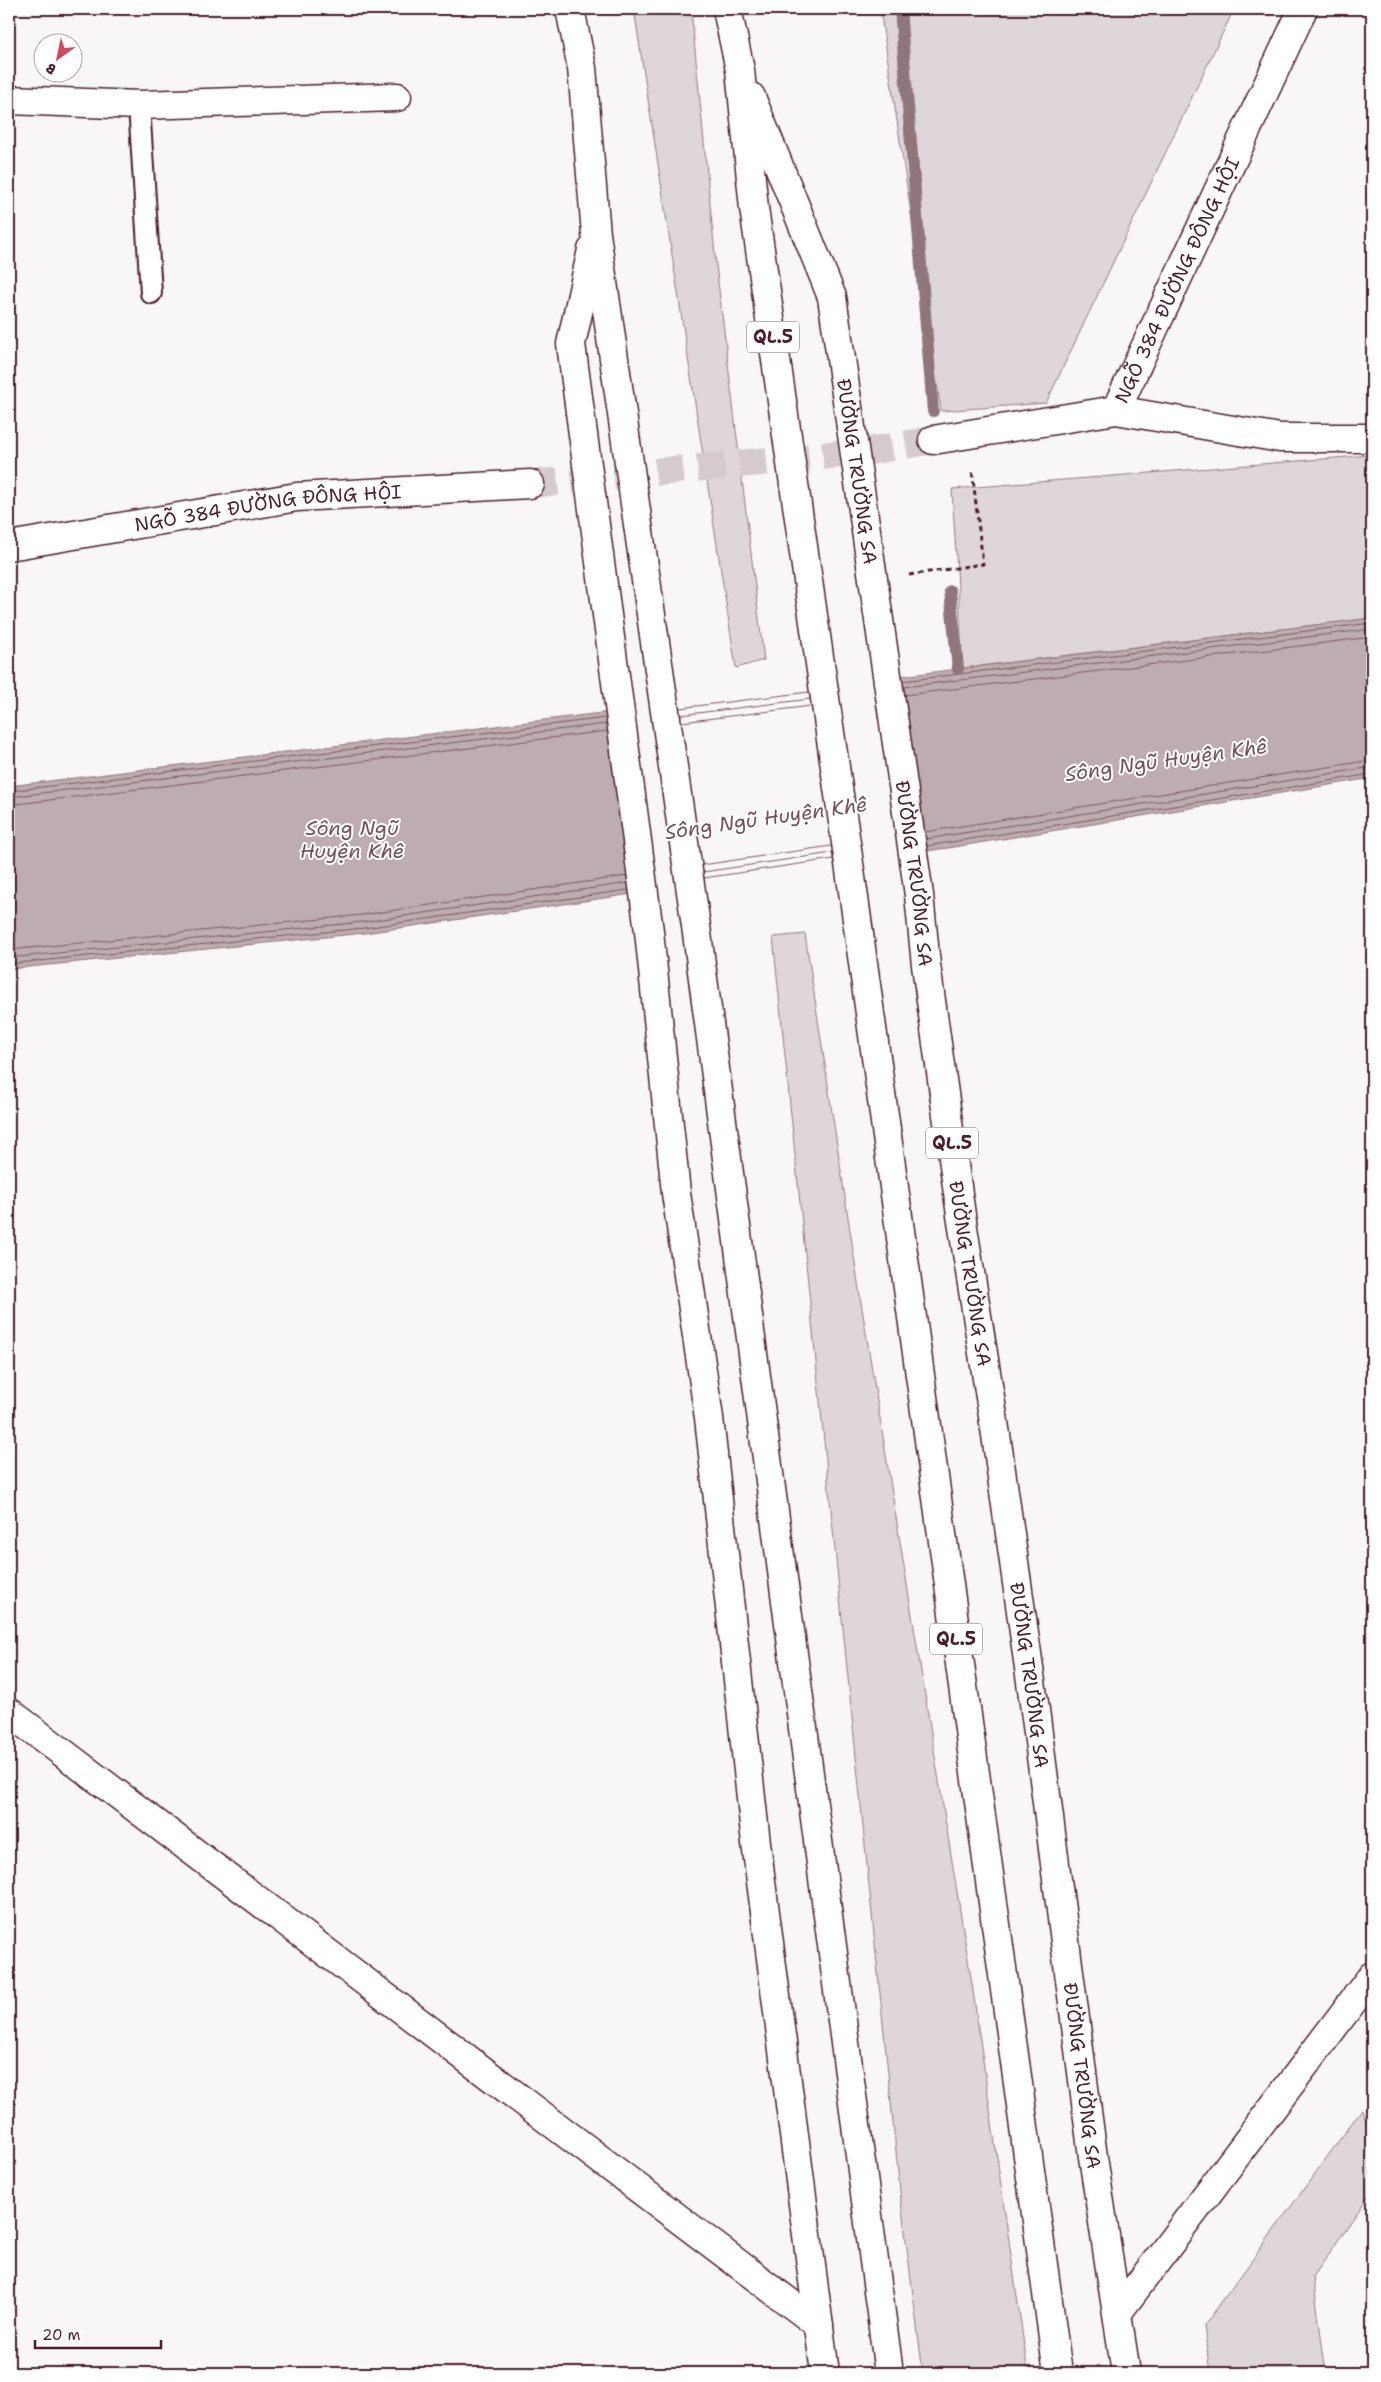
<svg xmlns="http://www.w3.org/2000/svg" width="1381" height="2382" font-family="'Shantell Sans',sans-serif">
<style>
.green{fill:#ded6d9;stroke:#947a82}
.water{fill:#bdadb0;stroke:#8f747b}
.pier{fill:#f8f6f7}
.lines{fill:none;stroke-linecap:round;stroke-linejoin:round}
.shore{stroke:#785860;stroke-width:1}
.stream{stroke:#8f747b;stroke-width:12}
.street-tunnel{stroke:#d5cbce;stroke-width:28;stroke-dasharray:28 14;stroke-linecap:butt}
.lane-casing{stroke:#4a1f2b;stroke-width:24}
.street-casing{stroke:#4a1f2b;stroke-width:31}
.primary-casing{stroke:#4a1f2b;stroke-width:31}
.highway-casing{stroke:#4a1f2b;stroke-width:31}
.path{stroke:#4a1f2b;stroke-width:3;stroke-dasharray:5 4;stroke-linecap:butt}
.lane{stroke:#fff;stroke-width:20}
.street{stroke:#fff;stroke-width:28}
.primary{stroke:#fff;stroke-width:28}
.highway{stroke:#fff;stroke-width:28}
.labels{text-anchor:middle;stroke-width:4;stroke-linejoin:round;paint-order:stroke}
.shield{fill:#fff;stroke:#80626b;stroke-width:1}
.shield-label{font-size:18px;font-weight:bold;fill:#4a1f2b}
.street-label{font-size:19px;fill:#4a1f2b;stroke:#fff}
.water-label{font-size:20px;font-style:italic;fill:#72515a;stroke:#fff}
</style>
<rect width="100%" height="100%" fill="#f8f6f7"/>
<filter id="ink" filterUnits="userSpaceOnUse"><feTurbulence type="fractalNoise" baseFrequency=".02" numOctaves="2"/><feDisplacementMap in="SourceGraphic" scale="10" xChannelSelector="R" yChannelSelector="G"/><feConvolveMatrix kernelMatrix="1 2 1 2 8 2 1 2 1" color-interpolation-filters="sRGB"/></filter>
<g filter="url(#ink)">
<!-- green -->
<path class="green" d="M634,9H691L716,265L764,660L736,668Z
M880,9H1234L1046,403L941,411Z
M1372,455V618L963,668L952,489Z
M805,934L860,1296L972,1984L1028,2373H923L901,2201L773,937Z
M1362,2109L1372,2140V2191L1313,2277L1326,2373H1210L1204,2326Z"/>
<!-- water -->
<path class="water" d="M1372,618V778L954,847L365,933L9,969V786Z"/>
<!-- pier -->
<path class="pier" d="M888,675L913,855L644,895L618,708Z"/>
<g class="lines">
<!-- shore -->
<path class="shore" d="M903,681L1372,623
M904,687L1372,629
M905,695L1372,637
M680,708L809,692
M681,715L810,699
M682,722L811,706
M9,791L606,718
M9,797L606,724
M9,805L607,731
M925,832L1372,760
M926,839L1372,767
M927,846L1372,774
M702,865L831,846
M703,872L832,853
M704,878L833,859
M9,950L362,915L627,876
M9,958L363,922L628,883
M9,964L364,928L628,890"/>
<!-- stream -->
<path class="stream" d="M900,9L933,411
M950,591L958,669"/>
<!-- street-tunnel -->
<path class="street-tunnel" d="M530,484L863,452L933,440"/>
<!-- lane casing -->
<g class="lane-casing">
<path id="lane" d="M139,105L151,293"/>
</g>
<!-- street casing -->
<g class="street-casing">
<g id="street">
<path d="M9,100L139,105L397,97"/>
<path d="M1116,410L1280,438H1372"/>
<path id="s1" d="M933,440L1116,410L1303,9"/>
<path id="s2" d="M9,546L297,497L530,484"/>
</g>
</g>
<!-- primary casing -->
<g class="primary-casing">
<path id="primary" d="M9,1712L819,2325
M1118,2312L1372,1976"/>
</g>
<!-- highway casing -->
<g class="highway-casing">
<g id="highway">
<path d="M570,9L582,68L596,234L696,926L889,2373"/>
<path d="M727,9L740,70L754,208L855,905L1058,2373"/>
<path id="s3" d="M751,97L832,297L919,895L926,965L961,1215L996,1435L1035,1710L1093,2157L1126,2373"/>
<path d="M592,250L571,344L649,931L676,1193L709,1418L756,1843L825,2373"/>
</g>
</g>
<!-- path -->
<path class="path" d="M909,575L983,564L972,470"/>
<!-- lane -->
<use href="#lane" class="lane"/>
<!-- street -->
<use href="#street" class="street"/>
<!-- primary -->
<use href="#primary" class="primary"/>
<!-- highway -->
<use href="#highway" class="highway"/>
</g>
</g>
<g class="labels">
<!-- shield labels -->
<g class="shield">
<rect x="747" y="321.5" width="52" height="31" rx="4"/>
<rect x="926" y="1127.5" width="52" height="31" rx="4"/>
<rect x="930" y="1623.5" width="52" height="31" rx="4"/>
</g>
<g class="shield-label">
<text x="773" y="343">QL.5</text>
<text x="952" y="1149">QL.5</text>
<text x="956" y="1645">QL.5</text>
</g>
<!-- street labels -->
<g class="street-label">
<text dy="7" stroke="none"><textPath href="#s1" startOffset="329">NGÕ 384 ĐƯỜNG ĐÔNG HỘI</textPath></text>
<text dy="7" stroke="none"><textPath href="#s3" startOffset="392">ĐƯỜNG TRƯỜNG SA</textPath></text>
<text dy="7" stroke="none"><textPath href="#s2" startOffset="262">NGÕ 384 ĐƯỜNG ĐÔNG HỘI</textPath></text>
<text dy="7" stroke="none"><textPath href="#s3" startOffset="798">ĐƯỜNG TRƯỜNG SA</textPath></text>
<text dy="7" stroke="none"><textPath href="#s3" startOffset="1202">ĐƯỜNG TRƯỜNG SA</textPath></text>
<text dy="7" stroke="none"><textPath href="#s3" startOffset="1608">ĐƯỜNG TRƯỜNG SA</textPath></text>
<text dy="7" stroke="none"><textPath href="#s3" startOffset="2012">ĐƯỜNG TRƯỜNG SA</textPath></text>
</g>
<!-- water labels -->
<g class="water-label">
<text transform="translate(1166 760) rotate(-8)" y="7">Sông Ngũ Huyện Khê</text>
<text transform="translate(766 818) rotate(-8)" y="7">Sông Ngũ Huyện Khê</text>
<text x="352" y="835">Sông Ngũ<tspan x="352" dy="23">Huyện Khê</tspan></text>
</g>
</g>
<!-- margin -->
<rect width="1381" height="2382" fill="none" stroke="#fff" stroke-width="30"/>
<rect x="15" y="15" width="1351" height="2352" fill="none" stroke="#4a1f2b" stroke-width="2" filter="url(#ink)"/>
<!-- north arrow -->
<g transform="translate(58 58) rotate(213)"><circle r="24" fill="#ffffff" stroke="#b7a5aa"/>
<path d="M0-4L9 19L0 12L-9 19Z" fill="#d1495b"/>
<text y="-8" font-size="14" font-weight="bold" text-anchor="middle" fill="#4a1f2b">B</text>
</g>
<!-- scale -->
<path d="M35 2340v8h126v-8" fill="none" stroke="#4a1f2b" stroke-width="2.5"/>
<text x="42" y="2340" font-size="15" fill="#4a1f2b" stroke="#ffffff" stroke-width="4" paint-order="stroke">20 m</text>
</svg>
